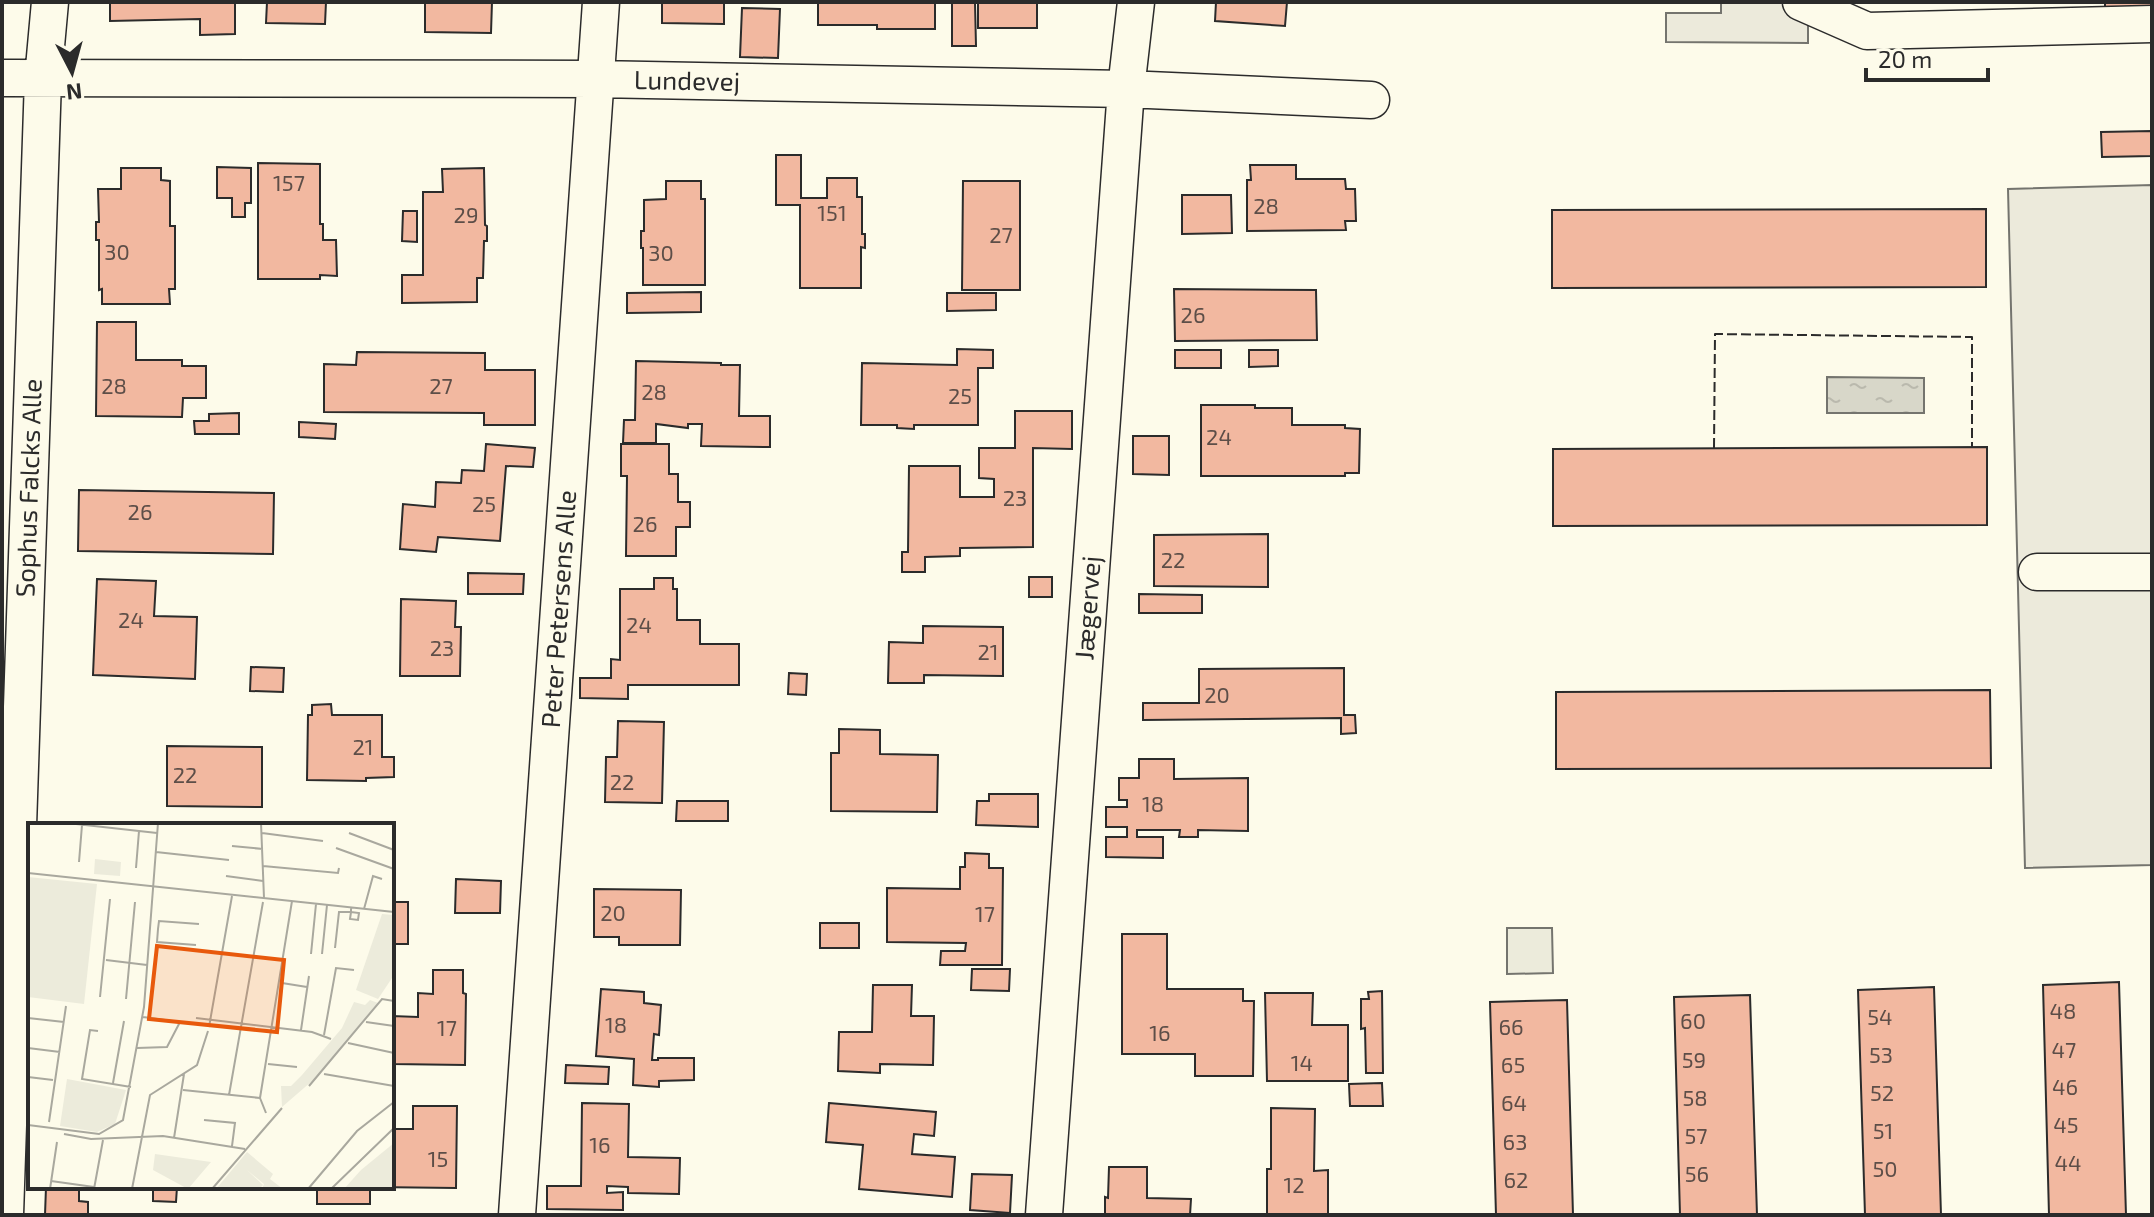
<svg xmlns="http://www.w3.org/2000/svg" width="2154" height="1217" font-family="'Exo 2',sans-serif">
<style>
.park{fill:#ecebdb;stroke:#74746e;stroke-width:2}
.parking{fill:#eceadb;stroke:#74746e;stroke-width:2}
.water{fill:url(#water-ripples);stroke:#74746e;stroke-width:2}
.building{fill:#f2b8a0;stroke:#2b2b2b;stroke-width:2}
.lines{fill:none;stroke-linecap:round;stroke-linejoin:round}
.minor-casing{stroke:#2b2b2b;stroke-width:39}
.minor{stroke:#fdfbea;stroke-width:36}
.fence{stroke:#2b2b2b;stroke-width:2;stroke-dasharray:10 4;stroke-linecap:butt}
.labels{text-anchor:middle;stroke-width:6;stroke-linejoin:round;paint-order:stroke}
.number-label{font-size:22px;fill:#5d4e48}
.street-label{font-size:26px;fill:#2b2b2b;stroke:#fdfbea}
.inset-road{fill:none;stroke:#a9a89e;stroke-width:2}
.view{fill:#e8590c;fill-opacity:0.15;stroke:#e8590c;stroke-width:4}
.inset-edge{fill:none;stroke:#2b2b2b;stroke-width:4}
</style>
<defs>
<pattern id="water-ripples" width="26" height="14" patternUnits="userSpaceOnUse" patternTransform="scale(2)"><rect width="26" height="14" fill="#d8d7c9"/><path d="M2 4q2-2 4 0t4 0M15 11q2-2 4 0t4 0" fill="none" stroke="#bab9ad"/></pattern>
</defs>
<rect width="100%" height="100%" fill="#fdfbea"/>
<!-- park -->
<path class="park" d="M1507,928H1552L1553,973L1507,974Z"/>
<!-- parking -->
<path class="parking" d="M1721,2H1808V43L1666,42V13H1721Z
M2152,185V865L2025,868L2008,189Z"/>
<!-- water -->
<path class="water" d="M1827,377L1924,378V413H1827Z"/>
<!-- building -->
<path class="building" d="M110,2H235V34L200,35V19L110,21Z
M267,2H326L325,24L266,23Z
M425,2H492L491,33L425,32Z
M662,2H724V24L662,23Z
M818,2H935V29H877V25H818Z
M952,2L975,3L976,46H952Z
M978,2H1037V28H978Z
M1216,2H1287L1285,26L1215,21Z
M2105,2H2152V8L2105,9Z
M742,8L780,9L778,58L740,57Z
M2151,131L2152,156L2102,157L2101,132Z
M776,155H801V198H827V178H857V197H862V234H865V248L861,247V288H800V205H776Z
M258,163L320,164V224H323V240H336L337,276L320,275V279H258Z
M1250,165H1296V179H1345L1346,189H1355L1356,221H1345L1346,230L1247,231V180H1251Z
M217,167L251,168V203H245V217H232V198H217Z
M121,168H161V180L170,181V226H175V289H169L170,304H102V289L99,290V240H96V222H99L98,189H121Z
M484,168L485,225L487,226V241H484L483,278H477V302L402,303V275H423V192H443L442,169Z
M666,181H701V199H705V285H643V248H641V231H644V200L666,199Z
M963,181H1020V290H962Z
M1182,195H1231L1232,233L1182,234Z
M1986,209V287L1552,288V210Z
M403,211H417V242L402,241Z
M1174,289L1316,290L1317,340L1175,341Z
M701,292V312L627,313V293Z
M947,293H996V310L947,311Z
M97,322H136V360H182V366H206V398H183L182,417L96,416Z
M957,349L993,350V368H978V425H914V429L897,428V425H861L862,363L957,365Z
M1175,350H1221V368H1175Z
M1249,350H1278V366L1249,367Z
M357,352L485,353V370H535V425H484V413L324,412V364L356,365Z
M636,361L721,363V365H740L739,416H770V447L701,446L702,424H688V428L656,424V443H623L624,420H635Z
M1201,405H1255V408H1292V425H1345V428L1360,429L1359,473H1345V476H1201Z
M1015,411H1072V449L1033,448V547L960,548V556L925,557V572H902V552H908L909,466H960V497H994V479L979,478V448H1015Z
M239,413V434H195L194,421H209V414Z
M299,422L336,424L335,439L299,437Z
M1133,436H1169V475L1133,474Z
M486,444L535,448L533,467L506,466L500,541L438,537L436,552L400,549L403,504L435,507L436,482L461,483L462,470L484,471Z
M621,444H669V474H678V502H690V527H676V556H626L627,476H621Z
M1987,447V525L1553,526V449Z
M79,490L274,493L273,554L78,551Z
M1268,534V587L1154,586V535Z
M468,573L524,574L523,594H468Z
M1029,577H1052V597H1029Z
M654,578H673V589H677V620H700V644H739V685H628V699L580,698V678H611V659L620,660V589H654Z
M97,579L156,581L154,616L197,617L195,679L93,675Z
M1139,594L1202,595V613H1139Z
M401,599L456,601L455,627H461L460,676H400Z
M923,626L1003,627V676L924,675V683H888L889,642L923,643Z
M251,667L284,668L283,692L250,691Z
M1344,668V715H1355L1356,733L1341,734V718L1143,720V703H1199V669Z
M789,673L807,674L806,695L788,694Z
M1990,690L1991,768L1556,769V692Z
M331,704L332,715H382V757H394V777L366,778V781L307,780L308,715H312V705Z
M618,721L664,722L662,803L605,802L606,757H617Z
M839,729L880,730V754L938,755L937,812L831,811V753H839Z
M167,746L262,747V807L167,806Z
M1139,759H1174V779L1248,778V831L1198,830V837H1179L1180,830H1137V837H1163V858L1106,857V837H1127V827H1106V807H1127V800H1119V778H1139Z
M989,794H1038V827L976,825L977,801H989Z
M677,801H728V821H676Z
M965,853L989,854V868H1003L1002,965H940L941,951H965L966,943L887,942V888L960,889V867H965Z
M456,879L501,881L500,913H455Z
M594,889L681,890L680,945H619V937H594Z
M392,902H408V944H392Z
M820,923H859V948H820Z
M1122,934H1167V989H1243V1001H1254L1253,1076H1195V1054H1122Z
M972,969H1010L1009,991L971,990Z
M433,970H463V993L466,994L465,1065L392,1064V1016L418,1017V993L433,994Z
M2119,982L2126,1215H2049L2043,985Z
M873,985H912L911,1016H934L933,1065L880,1064V1073L838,1071L839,1032H872Z
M1934,987L1941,1215H1865L1858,990Z
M601,989L644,992V1003L661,1005L659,1035L654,1034L652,1060H658V1058H694V1080L659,1081V1087L633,1085L634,1059L596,1056Z
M1382,991L1383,1073H1366L1365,1028L1361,1029V999H1369L1368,992Z
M1265,993H1313L1312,1025H1348V1081H1267Z
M1750,995L1757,1215H1680L1674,997Z
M1567,1000L1573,1215H1496L1490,1002Z
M566,1065L609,1067L608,1084L565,1083Z
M1382,1083L1383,1106H1350L1349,1084Z
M582,1103L629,1104L628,1157L680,1158L679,1194L628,1193V1187L607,1186V1193L623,1192V1210L547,1209V1186H581Z
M829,1103L936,1112L934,1136L914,1134L912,1154L955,1157L952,1197L859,1189L863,1145L826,1142Z
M413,1106H457L456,1188L373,1187H392V1129H413Z
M1271,1108L1315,1109L1314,1171L1328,1170V1215H1267V1169H1271Z
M1109,1167H1147V1198L1191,1199L1190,1215H1105V1197L1108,1198Z
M972,1174L1012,1175L1010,1213L970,1210Z
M46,1187H79V1201L88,1202V1215H45Z
M153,1187H177L176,1202L153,1201Z
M317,1187H370V1204H317Z"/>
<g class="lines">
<!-- minor casing -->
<g class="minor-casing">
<path id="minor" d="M1801,2L1867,31L2152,24
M2,78L595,79L1126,89L1371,100
M2037,572H2152
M5,1215L43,79L50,2
M517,1215L601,2
M1044,1215L1126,89L1136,2"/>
</g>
<!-- minor -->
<use href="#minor" class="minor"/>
<!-- fence -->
<path class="fence" d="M1714,448L1715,334L1972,337V447"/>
</g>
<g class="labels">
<!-- number labels -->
<g class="number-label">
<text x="289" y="191">157</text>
<text x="1266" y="214">28</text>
<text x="832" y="221">151</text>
<text x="466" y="223">29</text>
<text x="1001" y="243">27</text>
<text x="117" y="260">30</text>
<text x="661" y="261">30</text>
<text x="1193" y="323">26</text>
<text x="114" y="394">28</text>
<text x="441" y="394">27</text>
<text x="654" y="400">28</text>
<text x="960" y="404">25</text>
<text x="1219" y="445">24</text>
<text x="1015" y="506">23</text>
<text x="484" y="512">25</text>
<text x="140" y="520">26</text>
<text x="645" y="532">26</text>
<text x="1173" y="568">22</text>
<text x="131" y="628">24</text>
<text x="639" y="633">24</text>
<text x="442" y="656">23</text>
<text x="988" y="660">21</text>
<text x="1217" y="703">20</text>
<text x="363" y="755">21</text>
<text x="185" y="783">22</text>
<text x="622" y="790">22</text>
<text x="1153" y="812">18</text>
<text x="613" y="921">20</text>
<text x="985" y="922">17</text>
<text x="2063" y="1019">48</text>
<text x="1880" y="1025">54</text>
<text x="1693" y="1029">60</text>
<text x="616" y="1033">18</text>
<text x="1511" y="1035">66</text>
<text x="447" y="1036">17</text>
<text x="1160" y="1041">16</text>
<text x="2064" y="1058">47</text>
<text x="1881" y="1063">53</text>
<text x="1694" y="1068">59</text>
<text x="1302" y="1071">14</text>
<text x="1513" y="1073">65</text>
<text x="2065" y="1095">46</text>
<text x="1882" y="1101">52</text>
<text x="1695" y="1106">58</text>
<text x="1514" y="1111">64</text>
<text x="2066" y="1133">45</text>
<text x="1883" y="1139">51</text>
<text x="1696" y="1144">57</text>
<text x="1515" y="1150">63</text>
<text x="600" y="1153">16</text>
<text x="438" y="1167">15</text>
<text x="2068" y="1171">44</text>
<text x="1885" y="1177">50</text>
<text x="1697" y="1182">56</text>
<text x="1516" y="1188">62</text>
<text x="1294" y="1193">12</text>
</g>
<!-- street labels -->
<g class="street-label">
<text transform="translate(687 81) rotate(1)" y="9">Lundevej</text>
<text transform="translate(29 488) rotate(-88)" y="9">Sophus Falcks Alle</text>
<text transform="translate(1088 608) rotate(-86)" y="9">Jægervej</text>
<text transform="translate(559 609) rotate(-86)" y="9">Peter Petersens Alle</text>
</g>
</g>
<!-- overview -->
<g transform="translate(28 823)">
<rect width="366" height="366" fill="#fdfbea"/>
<path d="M366,320V366H316L333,347Z" fill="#ecebdb"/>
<path d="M39,256L98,267L87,301L69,309L32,303Z" fill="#ecebdb"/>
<path d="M354,91L366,92V152L350,176L328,167Z" fill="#ecebdb"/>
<path d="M67,36L93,39L92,53L66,51ZM342,177L350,180L291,252L254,284L253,263H263L274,252L314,205L326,179L337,182ZM219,329L245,351L242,356L255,366H234L236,361L219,347L235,362L231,366H188ZM127,331L183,339L160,366L125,347Z" fill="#ecebdb"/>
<path d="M0,54L69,61L56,181L0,174Z" fill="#ecebdb"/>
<path class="inset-road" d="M233,0L236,75M48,1L129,10M234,10L295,18M321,10L366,27M204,23L235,26M308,25L366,46M128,29L201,37M51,39L54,2M235,43L310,50L311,45M108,45L111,8M0,50L366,89M198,53L235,58M336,86L345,53L354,56M323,89L331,90L330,97L322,96ZM168,122L129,119L130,106L131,98L171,101M307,125L311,89H323V85M283,131L288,81M294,131L299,82M78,137L119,142M254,160L279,164M72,174L82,76M98,176L107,79M0,195L36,199M168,195L284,209L303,216M338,199L366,203M181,204L204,73M273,207L281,153M70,208L62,207L54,256L103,264M296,212L308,145L326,147M320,220L366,230M0,225L32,229M109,225L139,224L152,199L115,194M240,241L269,244M296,251L366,263M0,254L25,257M85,260L96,198M281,263L354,176L366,178M155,267L232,275M201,272L235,79M238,290L232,275L264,78M176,297L207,300L204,323M21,299L38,183M0,302L71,311L95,297L116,184L130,0M36,311L63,316L135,313L217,326M146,315L156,251M23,358L66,364M22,366L29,319M66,366L75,317M104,366L122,272L169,242L180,208M184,366L254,285M280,366L329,308L366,279M303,366L366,305"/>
<path class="view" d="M129,123L256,137L249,209L121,196Z"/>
<rect width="366" height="366" class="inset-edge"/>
</g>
<!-- border -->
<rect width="2154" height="1217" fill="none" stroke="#2b2b2b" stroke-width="8"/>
<!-- north arrow -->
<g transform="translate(72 72) rotate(174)" stroke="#fdfbea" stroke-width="6" paint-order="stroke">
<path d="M0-6L14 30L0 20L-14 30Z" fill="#2b2b2b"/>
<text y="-12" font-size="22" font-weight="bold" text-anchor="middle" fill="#2b2b2b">N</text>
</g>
<!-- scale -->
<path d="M1866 68v12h122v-12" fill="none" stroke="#2b2b2b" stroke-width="4"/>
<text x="1878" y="68" font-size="24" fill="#2b2b2b" stroke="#fdfbea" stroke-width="6" paint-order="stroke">20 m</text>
</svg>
